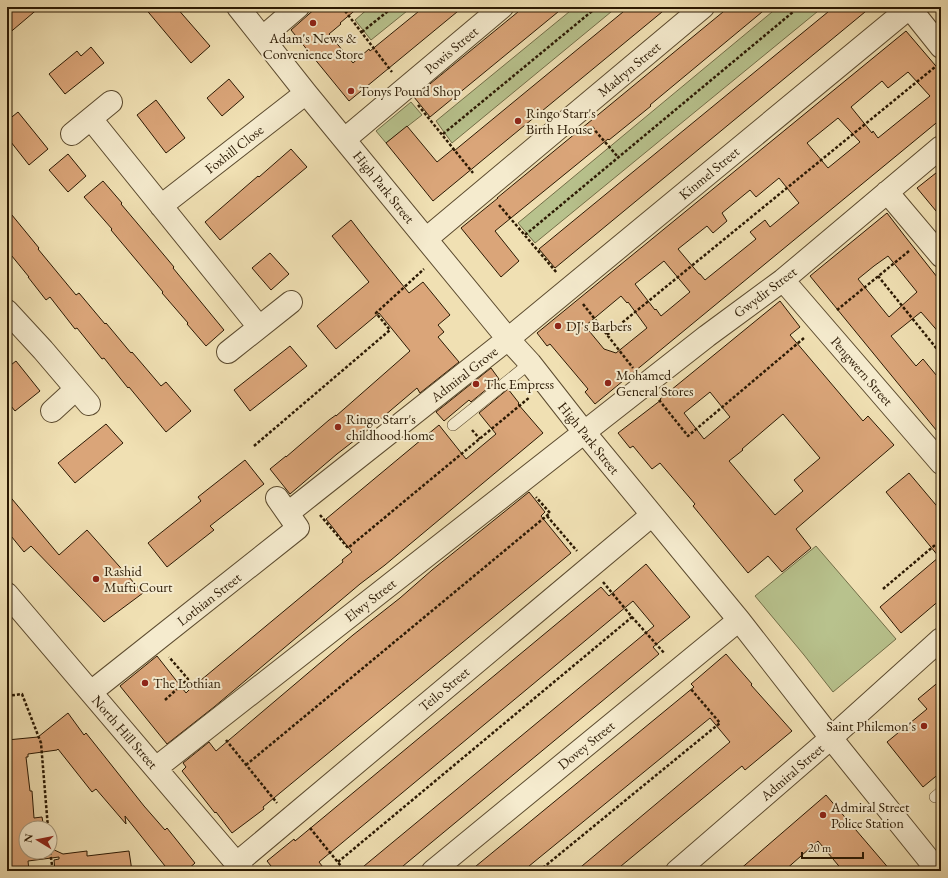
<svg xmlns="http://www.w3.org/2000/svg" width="948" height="878" font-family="'EB Garamond',serif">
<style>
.green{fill:#b8c28d;stroke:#726e48}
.building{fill:#daa579;stroke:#2b1903;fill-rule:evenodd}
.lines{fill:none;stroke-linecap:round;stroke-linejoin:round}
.lane-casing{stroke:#5c4b2f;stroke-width:12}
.street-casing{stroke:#5c4b2f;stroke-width:24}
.path{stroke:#2b1903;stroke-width:2.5;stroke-dasharray:3 2;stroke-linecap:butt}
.lane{stroke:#f5ebce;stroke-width:11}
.street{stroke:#f5ebce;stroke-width:22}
.poi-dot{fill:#8f2418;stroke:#f5ebce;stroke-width:1.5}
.labels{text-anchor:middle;stroke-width:4;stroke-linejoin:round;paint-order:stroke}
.poi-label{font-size:14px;fill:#2b1903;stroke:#f5ebce;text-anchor:start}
.street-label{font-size:14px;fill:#2b1903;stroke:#f5ebce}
</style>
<rect width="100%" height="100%" fill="#f0e0b3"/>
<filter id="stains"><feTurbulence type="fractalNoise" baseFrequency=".005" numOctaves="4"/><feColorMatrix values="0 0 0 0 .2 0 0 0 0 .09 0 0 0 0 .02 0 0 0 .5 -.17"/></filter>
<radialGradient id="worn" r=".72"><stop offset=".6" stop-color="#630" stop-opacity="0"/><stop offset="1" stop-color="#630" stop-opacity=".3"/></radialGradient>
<!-- green -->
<path class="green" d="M370,7H412L371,40L355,20Z
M575,7H617L452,143L436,121Z
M778,7H823L535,243L518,223Z
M411,102L422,115L386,143L376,131Z
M816,546L896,639L833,692L804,655L755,596Z"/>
<!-- building -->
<path class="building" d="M7,7H40L7,35Z
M144,7H176L210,46L191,63Z
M317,7H359L340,23L341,24L329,34L353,63L369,49L370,51L424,7H463L349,101L291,30Z
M524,7H564L430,117L414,97Z
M629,7H668L433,201L386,143L407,126L437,162L453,149L454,151Z
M729,7H768L650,105L651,106L609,140L608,139L495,231L519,261L501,277L461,228L498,198H497Z
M834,7H871L555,268L539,249Z
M906,31L941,72V119L595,404L585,392L588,389L550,344L547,346L537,333ZM908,72L930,96L878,138L873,131L872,133L851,107L882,81L888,88ZM838,118L860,142L828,168L807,143ZM779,178L799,203L770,227L765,220L750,232L756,239L705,280L700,274H699L678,249L707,226L713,233L727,221L722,213L750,190L756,197ZM664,261L690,292L661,316L656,309L655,310L635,284ZM621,296L627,303L628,302L647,328L616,353L604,349L585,326Z
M91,47L104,63L65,94L49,74L77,51L81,56Z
M229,79L244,97L222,116L207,98Z
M156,100L185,138L166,153L137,115Z
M18,112L48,149L29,165L7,137V121Z
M291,149L307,167L220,240L205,222L258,176L259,177Z
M68,154L86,176L68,192L49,170Z
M941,169V217L917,188Z
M103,181L122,203L121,204L148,236L174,267L173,268L224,330L206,346L187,324L188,323L162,293L163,292L111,230L112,229L84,197Z
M7,209L39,248L38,249L76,295L79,293L105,324L106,323L131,353L132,352L161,386L166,382L191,411L166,432L129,387L128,388L104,358L102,359L77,328L75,329L50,297L46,300L28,277H29L7,250Z
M887,213L907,239L941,282V335L921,312L891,336L916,366L923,359L941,381V436L810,276ZM888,256L917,292L889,317L858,279L874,266Z
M351,220L368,242L409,293L423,282L450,315L438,325L444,332L438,337L459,362L420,393L417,388L364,433L337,454L290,494L270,469L286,456V457L329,420L336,415V416L410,351L379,313L336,349L317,326L369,282L332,236Z
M270,253L289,274L271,290L252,268Z
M780,301L800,327L790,335L863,421L868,416L894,445L796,529L811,548L782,572L768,556L748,573L693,506L695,504L660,463L652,469L633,446L630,448L618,433L661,400L660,399ZM710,392L730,417L704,439L684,413ZM783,414L820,458L794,480L803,491L775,515L729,461L743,450L742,449Z
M290,346L307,366L250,411L234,390Z
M16,361L40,391L15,411L7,401V368Z
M491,368L499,379L471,402L469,400L444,421L436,412Z
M508,389L519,403L518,404L543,433L385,565L360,584L214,707L167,744L120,686L157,656L186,693L189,690L343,562L342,560L352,552L326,519L439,425L466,459L496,434L479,413Z
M106,424L123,443L75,483L58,463Z
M245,460L264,484L210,526L214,530L167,567L148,543L201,501L198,497Z
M909,473L941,511V599L901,633L880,607L939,557L886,492Z
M529,492L545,512L541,516L571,553L263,807L264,809L232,833L216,812L215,813L182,771L186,767L183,763L209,742L216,751L353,635L400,598L432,570Z
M7,493L59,555L87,530L143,593L104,622L31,546L24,552L7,531Z
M646,564L690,617L653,647L659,654L397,871H358L654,626L633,601L319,862L326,871H275L267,861L294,839L295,841L601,587L609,596Z
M726,654L752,684L751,685L792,731L780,741L745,770L742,766L615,871H576L730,742L710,718L523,871H470L694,687L691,684Z
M941,680V772L923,787L887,742L927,709L918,699Z
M68,713L84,735L86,733L144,806L165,830L167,828L195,863L186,871H169L125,816L126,824L96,789L92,792L58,749L57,750L28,754V757H26L30,791H32L34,818L42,817L44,828H26V852H50V848L63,854L87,851V856L129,851L132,871H55L54,860L59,859V857L28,861L29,871H7V740L38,737Z
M826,795L891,871H843L818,841L784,871H738Z"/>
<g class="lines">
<!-- lane casing -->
<g class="lane-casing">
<path id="lane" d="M453,425L530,363
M935,797L941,792"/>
</g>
<!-- street casing -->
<g class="street-casing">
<path id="street" d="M238,7L306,93L508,339L530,363L584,432L739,620L831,738L938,871
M909,7L941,47
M263,37L298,7
M91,119L259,327
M72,134L111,102
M345,139L502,7
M887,192L941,256
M161,206L306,93
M426,239L703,7
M783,280L941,463
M7,311L43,350L89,404
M228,352L291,302
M52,411L76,389
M288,513L312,494L508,339L909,8
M7,594L243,871
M91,692L298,528L277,498
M156,768L707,336L783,280L941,147
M237,863L652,515
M433,871L739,620
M677,871L831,738L941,639"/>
</g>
<!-- path -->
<path class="path" d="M342,7L392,72
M362,32L393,7
M418,105L473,173
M592,127L618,157
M443,134L597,7
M499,205L557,273
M525,235L799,7
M878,276L941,354
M583,304L633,368
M837,310L909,251
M607,335L935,67
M659,400L688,436L804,338
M472,430L480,439
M254,446L390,330L376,313L424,269
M320,515L348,548L530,397
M547,516L577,551
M603,582L632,617L665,654
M883,589L941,540
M7,696L22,694L41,743L48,828
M165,700L188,679L169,657
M226,740L277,803
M246,765L550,513L536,497
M310,828L345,871
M50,852L53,871
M338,862L632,617
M539,871L720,723L690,688"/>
<!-- lane -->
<use href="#lane" class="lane"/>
<!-- street -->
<use href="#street" class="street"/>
</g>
<!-- markers -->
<g class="poi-dot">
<circle cx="313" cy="23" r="4"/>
<circle cx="351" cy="91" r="4"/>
<circle cx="518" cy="121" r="4"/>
<circle cx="558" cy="326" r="4"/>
<circle cx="608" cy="383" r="4"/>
<circle cx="476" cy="384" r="4"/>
<circle cx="338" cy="427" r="4"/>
<circle cx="96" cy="579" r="4"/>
<circle cx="145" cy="683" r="4"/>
<circle cx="924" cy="726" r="4"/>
<circle cx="823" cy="815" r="4"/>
</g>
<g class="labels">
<!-- poi labels -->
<g class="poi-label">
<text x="313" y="43" text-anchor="middle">Adam's News &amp;<tspan x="313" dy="16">Convenience Store</tspan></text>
<text x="359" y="96">Tonys Pound Shop</text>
<text x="526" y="118">Ringo Starr's<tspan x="526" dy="16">Birth House</tspan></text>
<text x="566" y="331">DJ's Barbers</text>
<text x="616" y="380">Mohamed<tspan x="616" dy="16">General Stores</tspan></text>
<text x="484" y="389">The Empress</text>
<text x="346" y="424">Ringo Starr's<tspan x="346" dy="16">childhood home</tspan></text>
<text x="104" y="576">Rashid<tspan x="104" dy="16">Mufti Court</tspan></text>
<text x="153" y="688">The Lothian</text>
<text x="916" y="731" text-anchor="end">Saint Philemon's</text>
<text x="831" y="812">Admiral Street<tspan x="831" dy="16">Police Station</tspan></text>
</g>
<!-- street labels -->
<g class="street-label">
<text transform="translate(451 50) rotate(-40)" y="5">Powis Street</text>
<text transform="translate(629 69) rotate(-40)" y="5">Madryn Street</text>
<text transform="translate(234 149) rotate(-38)" y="5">Foxhill Close</text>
<text transform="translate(709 173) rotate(-40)" y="5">Kinmel Street</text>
<text transform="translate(384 187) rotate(51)" y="5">High Park Street</text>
<text transform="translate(765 292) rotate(-37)" y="5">Gwydir Street</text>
<text transform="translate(862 371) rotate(49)" y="5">Pengwern Street</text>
<text transform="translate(464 374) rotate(-38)" y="5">Admiral Grove</text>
<text transform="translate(589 438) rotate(51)" y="5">High Park Street</text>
<text transform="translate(209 599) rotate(-38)" y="5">Lothian Street</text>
<text transform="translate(370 600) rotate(-38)" y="5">Elwy Street</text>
<text transform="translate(444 689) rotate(-40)" y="5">Teilo Street</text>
<text transform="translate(125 732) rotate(49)" y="5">North Hill Street</text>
<text transform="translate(586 745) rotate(-39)" y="5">Dovey Street</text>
<text transform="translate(792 772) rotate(-41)" y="5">Admiral Street</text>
</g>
</g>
<!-- margin -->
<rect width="948" height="878" fill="none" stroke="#f0e0b3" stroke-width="24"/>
<rect x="8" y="8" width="932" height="862" fill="none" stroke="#2b1903" stroke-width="2"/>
<rect x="12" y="12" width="924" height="854" fill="none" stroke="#2b1903"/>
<!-- north arrow -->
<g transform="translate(38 840) rotate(280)"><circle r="19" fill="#f5ebce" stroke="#a4977d"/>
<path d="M0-3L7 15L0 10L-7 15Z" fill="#8f2418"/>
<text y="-6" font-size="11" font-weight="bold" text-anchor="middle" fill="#2b1903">N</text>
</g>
<!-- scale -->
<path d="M802 852v6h61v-6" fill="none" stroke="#2b1903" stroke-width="2"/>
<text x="808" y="852" font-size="12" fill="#2b1903" stroke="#f5ebce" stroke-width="3" paint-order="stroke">20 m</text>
<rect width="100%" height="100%" filter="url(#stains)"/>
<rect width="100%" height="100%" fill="url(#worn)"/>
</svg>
